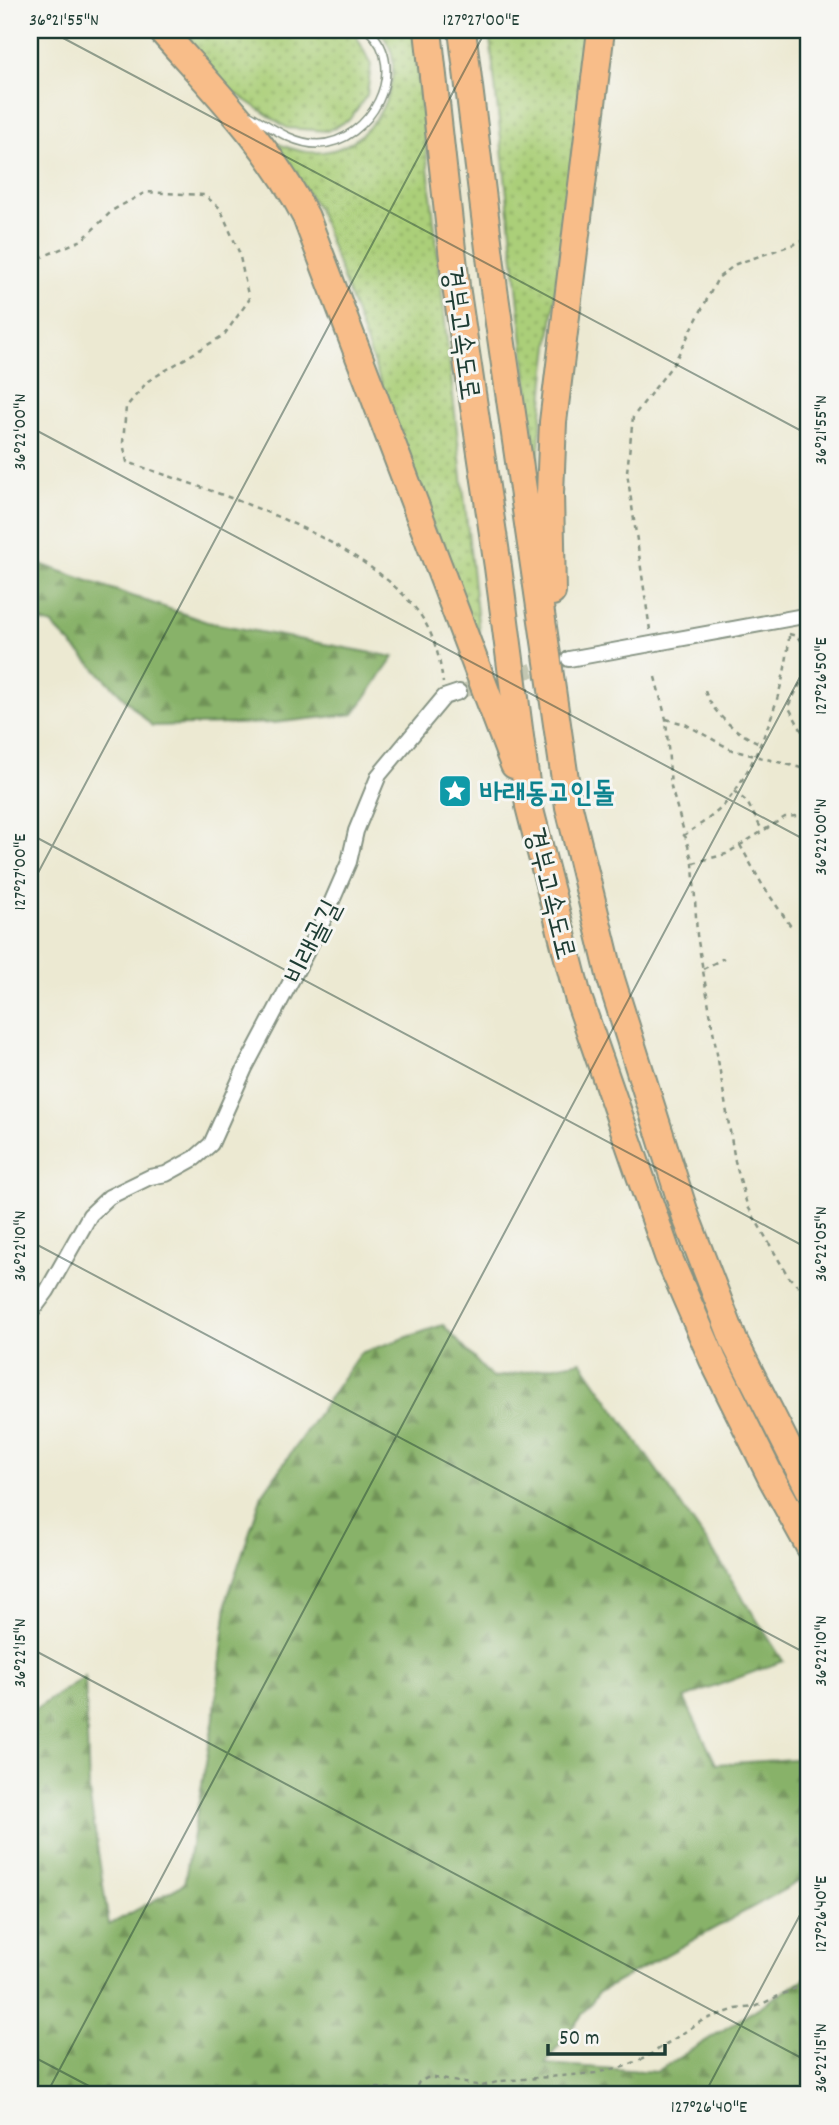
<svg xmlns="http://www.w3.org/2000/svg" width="839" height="2125" font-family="Dekko,'Poor Story',sans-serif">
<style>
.grass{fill:url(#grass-dots);stroke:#658656;stroke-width:2}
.forest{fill:url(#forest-firs);stroke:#54784e;stroke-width:2}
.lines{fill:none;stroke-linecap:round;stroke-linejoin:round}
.street-tunnel{stroke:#c3c7b2;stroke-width:14;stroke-dasharray:14 7;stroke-linecap:butt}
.lane-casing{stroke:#869383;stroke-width:10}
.street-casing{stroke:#869383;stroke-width:18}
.highway-casing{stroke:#869383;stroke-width:30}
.path{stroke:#869383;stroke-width:2.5;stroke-dasharray:5 5;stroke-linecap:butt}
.lane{stroke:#fff;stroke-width:7}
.street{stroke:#fff;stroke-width:14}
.highway{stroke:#f8bd89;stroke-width:26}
.ticks{fill:none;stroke:#1f3d34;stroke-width:2;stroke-opacity:0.45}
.labels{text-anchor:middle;stroke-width:6;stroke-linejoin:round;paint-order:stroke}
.street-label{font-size:28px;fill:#1f3d34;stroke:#f6f6f2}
.culture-label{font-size:28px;font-weight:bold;fill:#0d838f;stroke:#f6f6f2;text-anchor:start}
.neatline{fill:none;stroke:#1f3d34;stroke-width:2.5}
.ticks-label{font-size:18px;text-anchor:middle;fill:#1f3d34}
</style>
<defs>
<pattern id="grass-dots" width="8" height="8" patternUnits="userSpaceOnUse" patternTransform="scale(1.75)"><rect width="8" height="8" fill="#abcf79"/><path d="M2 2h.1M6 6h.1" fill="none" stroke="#8ba964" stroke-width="1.8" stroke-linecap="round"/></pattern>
<pattern id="forest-firs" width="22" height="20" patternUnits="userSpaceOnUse" patternTransform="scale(1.75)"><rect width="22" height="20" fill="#88b269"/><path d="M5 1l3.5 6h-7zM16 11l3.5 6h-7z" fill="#6f9257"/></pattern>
</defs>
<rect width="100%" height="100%" fill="#f6f6f2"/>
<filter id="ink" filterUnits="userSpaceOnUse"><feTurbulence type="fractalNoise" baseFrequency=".0143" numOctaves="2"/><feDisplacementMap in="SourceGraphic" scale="14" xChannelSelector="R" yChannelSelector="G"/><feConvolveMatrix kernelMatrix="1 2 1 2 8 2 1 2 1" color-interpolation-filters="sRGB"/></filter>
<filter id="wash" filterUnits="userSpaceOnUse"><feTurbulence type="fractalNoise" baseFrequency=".00686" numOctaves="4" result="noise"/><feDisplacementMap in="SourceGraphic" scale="28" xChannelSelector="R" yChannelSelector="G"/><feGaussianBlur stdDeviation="1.57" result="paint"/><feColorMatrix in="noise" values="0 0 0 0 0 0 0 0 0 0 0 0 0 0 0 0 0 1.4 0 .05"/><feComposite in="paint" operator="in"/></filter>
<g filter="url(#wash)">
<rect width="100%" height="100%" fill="#ece9d2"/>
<!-- grass -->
<path class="grass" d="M178,30C187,30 197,28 205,30C214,31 222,39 231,39C268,39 320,19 355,33L371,65L367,95L349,120L327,131L287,128L222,84Z
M380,30H413L480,641H474L318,209L276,143C294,150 310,155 329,151C370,143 399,94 392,54C390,46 384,37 380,30Z
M489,30H589L546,369L537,470Z"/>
<!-- forest -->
<path class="forest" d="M30,525L34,562L207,622L394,657L354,714L273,723L152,726L52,625L30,618Z
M443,1325L492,1378L581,1361L719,1560L783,1661L684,1698L716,1764L809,1758V1876L599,1992L545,2064L656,2072L809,1976V2095H30V1713L85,1676L89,1792L109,1925L184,1884L214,1718L228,1596L262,1495L360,1353Z"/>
</g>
<g filter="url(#ink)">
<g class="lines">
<!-- street-tunnel -->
<path class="street-tunnel" d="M459,692L569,659"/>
<!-- lane casing -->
<g class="lane-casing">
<path id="lane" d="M250,115C271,127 293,144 318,144C370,143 411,68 368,30"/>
</g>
<!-- street casing -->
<g class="street-casing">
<path id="street" d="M569,659L809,615
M30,1314L47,1291L90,1215L109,1197L150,1177L166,1174L195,1158L211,1144L245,1068L325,917L349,862L356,831L379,775L444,697L459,692"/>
</g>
<!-- highway casing -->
<g class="highway-casing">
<path id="highway" d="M161,30C213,89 270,146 306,217L514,765
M428,30L456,286L498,567L529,806L578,997L668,1256L713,1360L772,1479L809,1546
M462,30L494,289L569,807L611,979L686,1217L734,1341L809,1489
M552,592L550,493L553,422L601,30"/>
</g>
<!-- path -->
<path class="path" d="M30,262L82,240L113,210L146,192L204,195L220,208L239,252L249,300L224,335L148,381L126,407L123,443L127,462C215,492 362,536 419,613C434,634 440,658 443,683
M650,630L627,472L633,417L674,363L718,278L736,264L809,239
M789,634L797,636L808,652L804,677L788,706L804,735L806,769
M655,677L666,719L671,787L693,863L697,935L735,1161L747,1205L788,1276L802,1290L809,1312
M705,691C712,713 738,735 760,743
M666,719L685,724L732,750L809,770
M734,791L747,802L762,830
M683,836C696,827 711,818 722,807C756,772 789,681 789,633
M740,845L763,886L792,928
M693,863L726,854L785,817L809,815
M703,969L724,958
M30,2091L39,2095
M337,2095C358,2083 389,2090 412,2090
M412,2095L419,2082L429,2077L482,2086L501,2081L596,2073L623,2067L645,2058L703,2020L736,2009L755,2007L809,1982"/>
<!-- lane -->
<use href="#lane" class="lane"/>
<!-- street -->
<use href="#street" class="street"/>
<!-- highway -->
<use href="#highway" class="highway"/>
</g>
</g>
<!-- ticks -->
<path class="ticks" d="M48,30L809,435M30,427L809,842M30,834L809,1249M30,888L486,30M30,1241L809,1655M30,1648L809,2062M30,2055L106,2095M46,2095L809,660M704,2095L809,1898"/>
<!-- icons -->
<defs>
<g id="sight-square" transform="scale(1.75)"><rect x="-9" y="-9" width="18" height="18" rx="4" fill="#0f9aa8" stroke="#f6f6f2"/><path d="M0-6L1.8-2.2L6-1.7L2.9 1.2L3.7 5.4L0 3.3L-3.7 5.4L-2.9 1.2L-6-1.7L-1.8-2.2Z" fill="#fff"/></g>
</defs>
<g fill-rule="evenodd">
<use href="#sight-square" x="455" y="791"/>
</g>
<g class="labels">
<!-- street labels -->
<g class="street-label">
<text transform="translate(463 333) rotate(82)" y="10">경부고속도로</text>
<text transform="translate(552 893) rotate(76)" y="10">경부고속도로</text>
<text transform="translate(311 941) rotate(-63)" y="10">비래골길</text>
</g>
<!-- culture labels -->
<g class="culture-label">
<text x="480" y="801">바래동고인돌</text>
</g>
</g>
<!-- margin -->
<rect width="839" height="2125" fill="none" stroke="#f6f6f2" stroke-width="77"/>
<!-- scale -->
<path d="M548 2044v10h117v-10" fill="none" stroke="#1f3d34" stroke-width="3.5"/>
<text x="559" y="2044" font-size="21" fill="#1f3d34" stroke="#f6f6f2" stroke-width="5" paint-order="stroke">50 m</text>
<rect x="38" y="38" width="762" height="2048" class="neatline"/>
<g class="ticks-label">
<text x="64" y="25">36°21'55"N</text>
<text x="481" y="25">127°27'00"E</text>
<text transform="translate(820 430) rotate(-90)" y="6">36°21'55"N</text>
<text transform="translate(19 432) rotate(-90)" y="6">36°22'00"N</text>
<text transform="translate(820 676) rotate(-90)" y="6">127°26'50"E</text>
<text transform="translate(820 837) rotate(-90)" y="6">36°22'00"N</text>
<text transform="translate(19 872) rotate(-90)" y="6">127°27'00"E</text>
<text transform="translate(820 1244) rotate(-90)" y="6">36°22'05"N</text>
<text transform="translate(19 1246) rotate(-90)" y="6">36°22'10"N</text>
<text transform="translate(820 1651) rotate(-90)" y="6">36°22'10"N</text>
<text transform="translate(19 1653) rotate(-90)" y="6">36°22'15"N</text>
<text transform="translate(820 1914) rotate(-90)" y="6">127°26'40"E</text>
<text transform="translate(820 2058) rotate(-90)" y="6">36°22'15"N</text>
<text x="709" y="2112">127°26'40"E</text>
</g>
</svg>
